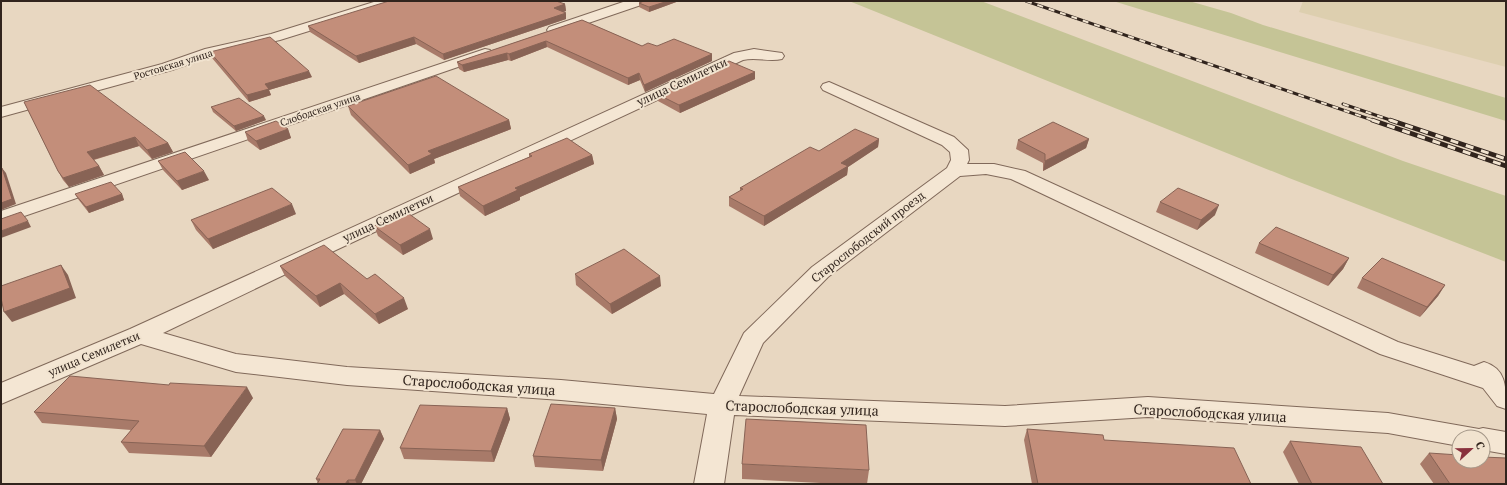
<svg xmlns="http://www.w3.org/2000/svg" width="1507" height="485" font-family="'PT Serif',serif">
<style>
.farmland{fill:#ddcfaf}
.green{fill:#c5c496}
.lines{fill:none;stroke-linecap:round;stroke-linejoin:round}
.street-casing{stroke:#80695a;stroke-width:2}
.street{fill:#f4e6d3;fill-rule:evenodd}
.rail-far1-casing{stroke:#31241d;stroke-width:3}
.rail-casing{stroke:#31241d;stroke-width:4.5}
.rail-far1{stroke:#f1e3cf;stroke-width:2;stroke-dasharray:6;stroke-linecap:butt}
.rail{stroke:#f1e3cf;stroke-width:3;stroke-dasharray:8;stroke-linecap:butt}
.wall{fill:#a87a69}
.shaded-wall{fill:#886355}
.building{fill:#c38e7a;stroke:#886355}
.labels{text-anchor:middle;stroke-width:4;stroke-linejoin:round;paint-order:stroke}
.far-street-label{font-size:10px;fill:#31241d;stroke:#f1e3cf}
.street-label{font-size:12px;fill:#31241d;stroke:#f1e3cf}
.near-street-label{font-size:14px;fill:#31241d;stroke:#f1e3cf}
</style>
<rect width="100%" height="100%" fill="#e8d7c1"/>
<!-- farmland -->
<path class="farmland" d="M1303,1H1506V67L1299,12Z"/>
<!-- green -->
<path class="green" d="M849,1H981L1403,161L1506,196V262L1289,178Z
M1113,1H1189L1231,13L1263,25L1506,98V121Z"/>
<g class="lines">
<!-- street casing -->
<g class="street-casing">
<path id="street" d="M377,1H397L396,4L280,40L215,55L172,70L1,117V107L162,64L205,49L271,34Z
M626,1H645L644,4L559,33H549L547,30L549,27Z
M485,49L490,50L492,53L490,56L1,224V211Z
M754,49L782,53L784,56L782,59C770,62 756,57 743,60L336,250L163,333L236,354L347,367L561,380L714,394L744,333L812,267L947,168L951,160L950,152L942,145L823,90L821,87L823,84L829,82L954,137L968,150L969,160L967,164H994L1025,171L1398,342L1474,366L1484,362C1507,369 1506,388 1506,409L1497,406L1483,388L1380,354L1011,179L986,174L960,176L828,277L763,343L739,396L1005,406L1148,397L1388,413L1479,429L1483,428L1506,432V454L1483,450V437H1459V446L1388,433L1148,417L1005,426L734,415L724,484H694L707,414L561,400L347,385L236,372L141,344L1,404V383L130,329L734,53Z"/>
</g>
<!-- street -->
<use href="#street" class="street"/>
<!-- rail-far1 casing -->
<g class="rail-far1-casing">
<path id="rail-far1" d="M1026,1L1375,121
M1343,104L1393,121"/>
</g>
<!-- rail casing -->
<g class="rail-casing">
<path id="rail" d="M1372,120L1506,166
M1390,120L1506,159"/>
</g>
<!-- rail-far1 -->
<use href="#rail-far1" class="rail-far1"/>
<!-- rail -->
<use href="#rail" class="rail"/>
</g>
<!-- wall -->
<path class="wall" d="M644,1H679L649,12L639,7V3Z
M565,4L566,11L563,12L566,19L444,60L416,44L359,63L310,32L308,26Z
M582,20L642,46H657L712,54V61L645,92L640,80L628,85L547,47L511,61L508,60L464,72L459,69L457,62Z
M210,52L312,77L269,90L271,95L249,102L212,58Z
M755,72V79L680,113L658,101L657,94Z
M24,102L168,143L173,152L152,159L139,146L94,160L99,166L104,175L69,187L63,180L58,171Z
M348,106L509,120L511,129L434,159L435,163L410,174L351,115Z
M211,107L266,120L236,131L213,112Z
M288,129L291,138L260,150L248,141L245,132Z
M879,139L878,147L848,167L847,175L764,226L729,206V197L740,191V188L819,151Z
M1089,139L1086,148L1043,171V163L1016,149L1018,140Z
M529,154L592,155L594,164L520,197V200L485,216L460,196L458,187L529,157Z
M158,161L209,180L182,190L163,170Z
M75,194H122L124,200L89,213L78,199Z
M1160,202L1215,215L1197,230L1156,212Z
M296,214L213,249L196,230L191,220Z
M374,226L433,239L403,255L378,236Z
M1259,243L1349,258L1343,269L1328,286L1255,253Z
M280,266L367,279L408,309L379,324L344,294L320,307L285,276Z
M575,274L661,286L612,314L576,285Z
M1362,278L1445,285L1438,296L1420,317L1357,288Z
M253,398L211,457L129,453L121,442L131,430L42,423L34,412Z
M507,408L510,419L494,462L404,459L400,448Z
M615,408L617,419L603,471L535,467L533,456Z
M1027,429L1104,440L1251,484H1032L1024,440Z
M380,430L384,439L361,484H317L318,483L316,479Z
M1290,441L1383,484H1299L1283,452Z
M1429,453L1506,484H1434L1420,464Z
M742,464L869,470L867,484H840L742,479Z"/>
<!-- shaded-wall -->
<path class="shaded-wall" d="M668,1H679L649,12V7Z
M565,4L566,11L555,15L554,8Z
M566,13V19L444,60L443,54Z
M414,37L416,44L359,63L356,56Z
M546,41L547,47L511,61L509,54Z
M507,53L508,60L464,72L462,65Z
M712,54V61L645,92L644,85Z
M309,71L312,77L269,90L271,95L249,102L247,95L265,84Z
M755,72V79L680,113L679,105Z
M639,73L640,80L628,85V78Z
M264,116L266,120L236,131L234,126Z
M509,120L511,129L434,159L435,163L410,174L408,165L428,151Z
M288,129L291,138L260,150L256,141Z
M135,137L139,146L92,160L87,152Z
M879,139L878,147L848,167L847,175L764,226V216L841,163Z
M1089,139L1086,148L1043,171L1045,161Z
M168,143L173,152L152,159L147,150Z
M592,155L594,164L520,197V200L485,216L483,206L515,188Z
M99,166L104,175L69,187L63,178Z
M2,168L6,173L16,204L1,210Z
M204,171L209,180L182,190L177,181Z
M122,194L124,200L89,213L86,207Z
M292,204L296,214L213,249L208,239Z
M1219,205L1215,215L1197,230L1201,220Z
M28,221L31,227L1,238V231Z
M430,229L433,239L403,255L400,245Z
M1349,258L1343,269L1328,286L1333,275Z
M61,265L68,275L76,298L12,322L4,312Z
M660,276L661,286L612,314L610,304Z
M340,283L344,294L320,307L316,296Z
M1445,285L1438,296L1420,317L1427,307Z
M404,298L408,309L379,324L375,314Z
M247,387L253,398L211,457L204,446Z
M507,408L510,419L494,462L491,451Z
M615,408L617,419L603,471L601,460Z
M380,430L384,439L361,484H357L355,480Z
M348,480L350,484H345Z"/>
<!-- building -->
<path class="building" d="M389,1H556L565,4L554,8L566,13L443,54L414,37L356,56L308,26Z
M644,1H668L649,7L639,3Z
M582,20L642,46L648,43L657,46L674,39L712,54L644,85L639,73L628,78L546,41L509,54L507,53L462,65L457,62Z
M270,37L309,71L265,84L269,89L247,95L210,52Z
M729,61L755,72L679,105L657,94Z
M436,76L509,120L428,151L432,154L408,165L348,106Z
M90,85L168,143L147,150L135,137L87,152L99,166L63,178L58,171L24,102Z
M239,98L264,116L234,126L211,107Z
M276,121L288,129L256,141L245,132Z
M1053,122L1089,139L1045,161V154L1018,140Z
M855,129L879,139L841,163L848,166L764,216L729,197L743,189L740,188L810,147L819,151Z
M567,138L592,155L515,188L518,190L483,206L458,187L532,156L529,154Z
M185,152L204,171L177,181L158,161Z
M2,168L12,199L1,203V169Z
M111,182L122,194L86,207L75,194Z
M272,188L292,204L208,239L191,220Z
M1178,188L1219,205L1201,220L1160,202Z
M405,211L430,229L400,245L374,226Z
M21,212L28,221L1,231V219Z
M1276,227L1349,258L1333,275L1259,243Z
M324,245L367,279L375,274L404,298L375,314L340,283L316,296L280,266Z
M624,249L660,276L610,304L575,274Z
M1382,258L1445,285L1427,307L1362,278Z
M61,265L70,288L4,312L1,298V286Z
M70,376L169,385L170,383L247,387L204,446L121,442L139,421L34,412Z
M551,404L615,408L601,460L533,456Z
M420,405L507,408L491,451L400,448Z
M746,419L866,425L869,470L742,464Z
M343,429L380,430L355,480H348L345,484H317L320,479H316Z
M1027,429L1103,435L1104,440L1234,448L1251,484H1038Z
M1290,441L1361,447L1383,484H1312Z
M1429,453L1459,455V461H1483V457L1506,458V484H1450Z"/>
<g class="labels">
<!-- far-street labels -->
<g class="far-street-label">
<text transform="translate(173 64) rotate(-17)" y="4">Ростовская улица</text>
<text transform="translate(320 109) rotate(-19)" y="4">Слободская улица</text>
</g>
<!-- street labels -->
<g class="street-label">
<text transform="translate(682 82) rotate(-25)" y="4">улица Семилетки</text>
<text transform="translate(388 218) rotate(-25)" y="4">улица Семилетки</text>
<text transform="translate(868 237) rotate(-38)" y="4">Старослободский проезд</text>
<text transform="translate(94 354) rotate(-23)" y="4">улица Семилетки</text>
</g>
<!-- near-street labels -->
<g class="near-street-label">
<text transform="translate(479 385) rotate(4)" y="5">Старослободская улица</text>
<text transform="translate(802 408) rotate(2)" y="5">Старослободская улица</text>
<text transform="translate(1210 413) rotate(3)" y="5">Старослободская улица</text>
</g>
</g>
<!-- border -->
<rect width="1507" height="485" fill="none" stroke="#31241d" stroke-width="4"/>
<!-- north arrow -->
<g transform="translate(1471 449) rotate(68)"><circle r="19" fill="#f1e3cf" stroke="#a49788"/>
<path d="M0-3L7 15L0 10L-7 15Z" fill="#89313d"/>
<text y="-6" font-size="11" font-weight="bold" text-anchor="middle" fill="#31241d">С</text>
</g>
</svg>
